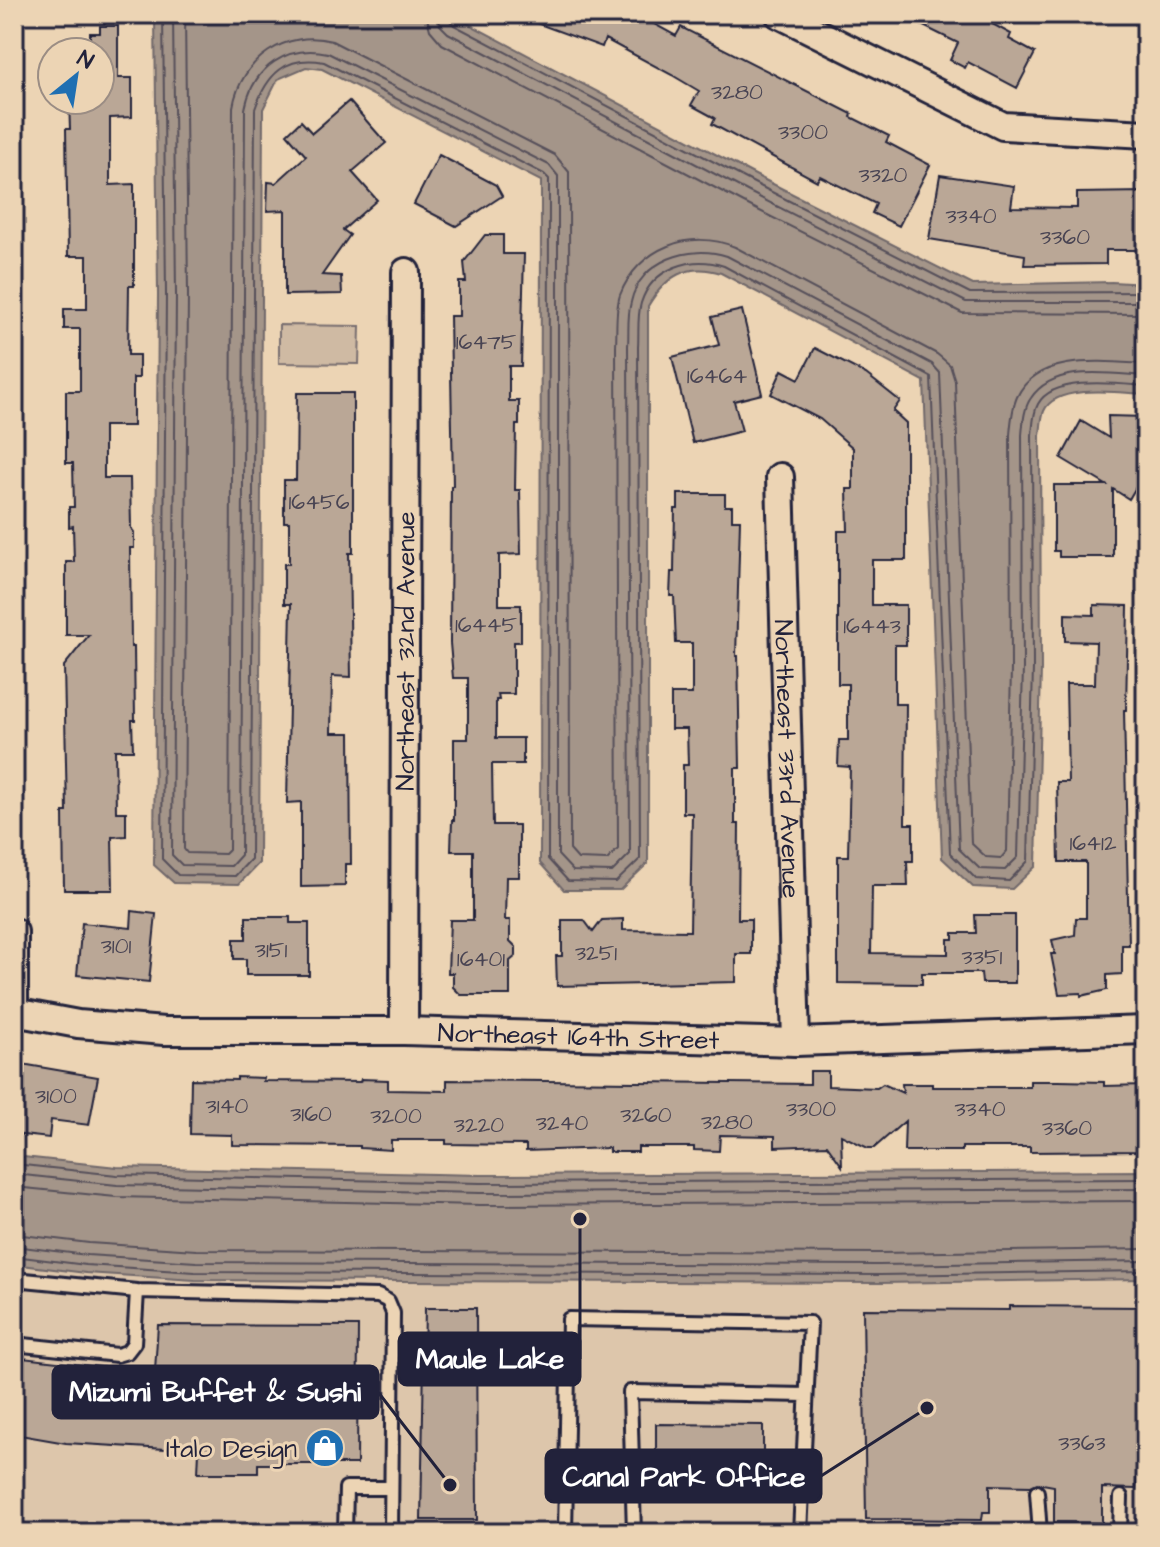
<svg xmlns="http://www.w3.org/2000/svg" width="1160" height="1547" font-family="'Architects Daughter',sans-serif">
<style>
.built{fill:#ddc6ab}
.green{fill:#cfbaa3;stroke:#786e6f;stroke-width:2}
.water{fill:#a49589;stroke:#70676a;stroke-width:2}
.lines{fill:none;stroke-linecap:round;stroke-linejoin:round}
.shore{stroke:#56505a;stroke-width:2}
.building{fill:#baa796;stroke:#22223b;stroke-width:2}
.service-casing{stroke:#22223b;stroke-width:18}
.minor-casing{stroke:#22223b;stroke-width:32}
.service{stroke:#ecd4b4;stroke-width:12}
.minor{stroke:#ecd4b4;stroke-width:26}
.labels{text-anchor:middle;stroke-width:6;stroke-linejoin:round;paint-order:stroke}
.number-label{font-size:22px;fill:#484352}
.street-label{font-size:26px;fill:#22223b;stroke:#ecd4b4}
.poi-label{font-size:26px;fill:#22223b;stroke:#ecd4b4;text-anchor:end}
.leader{fill:none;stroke:#22223b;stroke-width:3}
.callout-dot{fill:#22223b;stroke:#ecd4b4;stroke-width:3}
.callout{fill:#22223b;stroke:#22223b;stroke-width:3}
.callout-label{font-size:28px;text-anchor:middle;font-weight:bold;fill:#fff}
</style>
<rect width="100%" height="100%" fill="#ecd4b4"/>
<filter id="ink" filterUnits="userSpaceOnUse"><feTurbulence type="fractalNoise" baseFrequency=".0125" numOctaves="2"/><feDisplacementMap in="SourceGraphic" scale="16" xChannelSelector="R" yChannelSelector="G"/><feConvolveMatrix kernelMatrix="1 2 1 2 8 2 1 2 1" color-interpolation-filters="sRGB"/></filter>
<g filter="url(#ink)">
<!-- built -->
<path class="built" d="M14,1264L86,1273L195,1280L880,1283L1146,1279V1533H14Z"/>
<!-- green -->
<path class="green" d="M279,325L360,326L359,364L279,363Z"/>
<!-- water -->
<path class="water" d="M155,14H450L757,176L973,285L1112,282L1146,284V394C1122,393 1056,383 1044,411C1041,418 1041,428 1040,436L1041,669L1036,866L1012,889L973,887L942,858L924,381L721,273C687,262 665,277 648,306V863L620,890H564L540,863L541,181L322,69L306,67L278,79L263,109L259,863L239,884L174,883L154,865L158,294Z
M14,1156L117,1167L480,1175L1146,1171V1279L880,1283L195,1280L86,1273L14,1264Z"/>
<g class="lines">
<!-- shore -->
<path class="shore" d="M163,14L166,294L162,859L178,875L235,876L251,859L255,109C267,74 286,55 324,62L544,174L549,179L548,859L568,881L616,882L640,859L638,347C639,334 637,316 641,303C652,268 692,255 724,266L931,377L950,853L976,879L1009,881L1028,861L1033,668L1032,435C1033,426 1033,413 1038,404C1054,375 1118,384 1146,386
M173,14L176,294L172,855L182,865L231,866L241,855L245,109C253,67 287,44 328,53L549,165L558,176V855L573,871L612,872L630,854L628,346C629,332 627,316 631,302C640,260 690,244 727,256L932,364L940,373L959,849L980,869L1005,870L1018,857L1023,668L1022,435C1023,424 1024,407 1031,398C1054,363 1111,374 1146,376
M185,14L188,294L184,849L187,853L225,854L229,850L233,107C241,59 286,29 332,41L555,155L569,172L570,850L578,859L607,860L618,849L616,346C617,330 615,310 620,295C638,248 690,228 735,247L937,354L950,365L955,381L971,843L986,857L1001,858L1007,851L1011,668L1010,435C1011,423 1012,408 1017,397C1037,352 1107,362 1146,364
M426,14L430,30L442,44L744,203L962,313L1146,314
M438,14L440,25L448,33L749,192L966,302H1146
M449,14V20L454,25L754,183L970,293L1146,292
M14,1164L117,1175L480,1183L1146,1179
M14,1174L117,1185L480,1193L1146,1189
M14,1187L116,1197L480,1205L1146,1201
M14,1234L89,1243L196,1250L879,1253L1146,1249
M14,1246L87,1255L196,1262L879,1265L1146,1261
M14,1256L86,1265L195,1272L880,1275L1146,1271"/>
</g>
<!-- building -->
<path class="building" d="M518,14H636L676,36L681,27L852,114L851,117L889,136L886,142L930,165L899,226L872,213L876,204L820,176L817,181L712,124L715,118L691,105L699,91L672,75L605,39L602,47L517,16Z
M899,14H974L1011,34L1009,39L1035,53L1017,88L968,62L965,68L950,60L958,43Z
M100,26H118V78H132V117L110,118V185L134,184V286H129L128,355H139V378H133V426H104V478H130L131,528L134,532V548H130L131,647H134L135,720H132L133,750H115L116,812H126V836L112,837L113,890H64L63,812H67L64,666L89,635H66V562H74L73,526L69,527V507H74L73,463H66V391H80V329H64V309H87V256H68L66,129H70L69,100H100V52H90V33H100Z
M349,101L386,143L352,172L377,200L343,230L350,235L322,275L341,276L342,294L285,295V210L267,211L268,182L276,183L306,156L287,134L301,121L312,133Z
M439,155L496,185L502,196L456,226L414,204Z
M940,175L1014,186L1011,207L1077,208V193L1145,192L1146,250H1106V264L1024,265L1025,255L929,239Z
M485,235H503V254H524L521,366H509V401H519V425H516L515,490H520L521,554L499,555V605H521V642H514V694H498L499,700H496V738H523V764H492L493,825H519V877H506L505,920H510V941L516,947V956L510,961V995H461L453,987V973H448L450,920H473V851H451L452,820H454V739H468V678H453L450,643L451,486H453L450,316H459V282H466L464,262Z
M742,310L762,394L734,401L742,431L693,443L672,357L719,345L712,317Z
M815,348L866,374L900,401L893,411L906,423V560H872V605H906V645H895V704H906L905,824H913V861H907L908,886H872L871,953L948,954V939H953V933H976L975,915H1015V983H982L981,973H922V984L838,983V856H848L850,767L838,766L839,740H848V684H838V531H848L847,489H853V448L820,419L771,394L782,370L799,379Z
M297,393H353V553H349L351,677L332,676L331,733H350L351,864H345V886L301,887V802L287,803L291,604H284V564H289V522H284V480H296Z
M1108,416L1146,417V470L1129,499L1113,489V557H1059V551H1054V485H1106L1061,458L1081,421L1109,438Z
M678,494H725V506H732V520H740L736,656H738L740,768H735V824H739L738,919H751V954H736V982L557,986L556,956H562V920H584L593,932L602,920L623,919V930L690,931L692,813H683V765H688L687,729H671V694H692V643H676L674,596H670L671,572H674L675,509H678Z
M1094,605L1128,606L1126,710H1124L1129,945H1122V974L1107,975V990L1081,996V993L1059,994L1051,954H1055L1052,940L1075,935L1076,918H1086V862H1059L1057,782H1068L1066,684H1095L1096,642L1065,641V614L1094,615Z
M132,911L156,914L149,982L77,975L82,923L131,928Z
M246,917H290V923H309V975H246V959H234V939H246Z
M22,1064L98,1077L89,1125L51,1120L49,1138L14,1134Z
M810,1071H828V1086L877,1088L883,1084L903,1093L902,1084H932V1087H1030V1081H1059L1104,1082V1086L1146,1085V1151L1030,1152V1147H962V1151H904L905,1121L874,1148H868L841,1135L842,1166L827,1145L775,1147V1136L720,1135L719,1151L694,1150V1147H638V1152H609V1148L526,1151V1145L446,1144V1140H391V1150L360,1148V1146L232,1145V1135L190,1134L191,1079L237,1080V1077L264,1078L263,1081L360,1082L361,1079L388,1080V1090L447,1091V1080L810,1084Z
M1009,1306L1146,1307V1476H1137L1136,1489L1102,1488V1523L1054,1522V1486L1037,1483L1031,1486L990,1485V1512H983L982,1520L866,1519L863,1309L1009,1310Z
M425,1308H476L477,1520H421Z
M158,1325L358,1326L357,1464H258V1473H198L199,1451L66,1443L14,1434V1357L119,1369L155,1370Z
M656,1424L763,1425V1500L656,1499Z"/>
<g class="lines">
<!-- service casing -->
<g class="service-casing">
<path id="service" d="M14,1279L137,1291L378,1296L388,1301L393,1313L391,1533
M14,1344L117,1355L127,1352L134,1343L137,1291
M1037,1492L1040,1533
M345,1533L346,1488H391
M565,1533L569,1319L810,1323L800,1533
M634,1533L630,1392L806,1395
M1120,1533L1121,1497"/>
</g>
<!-- minor casing -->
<g class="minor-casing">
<g id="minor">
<path d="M779,14L1003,126L1146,134"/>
<path id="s1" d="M780,477L796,1042"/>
<path d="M14,932V1012"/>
<path id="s2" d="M14,1012L78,1024L164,1031H404L796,1042L1146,1030"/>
<path id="s3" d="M404,1031L406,272"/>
</g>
</g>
<!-- service -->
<use href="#service" class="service"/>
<!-- minor -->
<use href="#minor" class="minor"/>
</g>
</g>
<!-- icons -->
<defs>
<g id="shop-disc" transform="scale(2)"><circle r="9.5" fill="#1f6fb2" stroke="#ecd4b4"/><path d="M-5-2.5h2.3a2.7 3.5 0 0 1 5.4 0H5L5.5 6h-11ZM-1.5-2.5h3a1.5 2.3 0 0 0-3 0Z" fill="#fff"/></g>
</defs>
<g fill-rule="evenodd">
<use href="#shop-disc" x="325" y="1448"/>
</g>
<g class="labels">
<!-- number labels -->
<g class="number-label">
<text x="737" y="99">3280</text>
<text x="803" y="139">3300</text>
<text x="883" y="182">3320</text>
<text x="971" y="223">3340</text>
<text x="1065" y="244">3360</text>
<text x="486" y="349">16475</text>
<text x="717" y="383">16464</text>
<text x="319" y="509">16456</text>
<text x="486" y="632">16445</text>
<text x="872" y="633">16443</text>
<text x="1093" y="850">16412</text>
<text x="116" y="953">3101</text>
<text x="271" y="957">3151</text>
<text x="596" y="960">3251</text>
<text x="982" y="964">3351</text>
<text x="481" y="966">16401</text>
<text x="56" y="1103">3100</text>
<text x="227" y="1113">3140</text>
<text x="811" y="1116">3300</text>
<text x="980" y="1116">3340</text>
<text x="311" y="1121">3160</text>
<text x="646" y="1122">3260</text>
<text x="396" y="1123">3200</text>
<text x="727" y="1129">3280</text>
<text x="562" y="1130">3240</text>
<text x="479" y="1132">3220</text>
<text x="1067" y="1135">3360</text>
<text x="1082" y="1450">3363</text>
</g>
<!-- street labels -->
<g class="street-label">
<text dy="9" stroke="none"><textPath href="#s3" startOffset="380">Northeast 32nd Avenue</textPath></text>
<text dy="9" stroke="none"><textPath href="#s1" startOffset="282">Northeast 33rd Avenue</textPath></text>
<text dy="9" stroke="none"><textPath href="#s2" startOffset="566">Northeast 164th Street</textPath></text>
</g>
<!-- poi labels -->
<g class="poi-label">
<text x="297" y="1457">Italo Design</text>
</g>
</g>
<!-- callouts -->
<path class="leader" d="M580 1219L580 1359M450 1485L378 1392M927 1408L821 1476"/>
<g class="callout-dot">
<circle cx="580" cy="1219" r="8"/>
<circle cx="450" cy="1485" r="8"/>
<circle cx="927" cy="1408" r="8"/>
</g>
<g class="callout">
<rect x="399" y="1333" width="181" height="52" rx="8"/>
<rect x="53" y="1366" width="325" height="52" rx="8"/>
<rect x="546" y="1450" width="275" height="52" rx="8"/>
</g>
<g class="callout-label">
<text x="490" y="1368">Maule Lake</text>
<text x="215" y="1401">Mizumi Buffet &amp; Sushi</text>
<text x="684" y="1486">Canal Park Office</text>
</g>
<!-- margin -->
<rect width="1160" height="1547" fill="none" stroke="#ecd4b4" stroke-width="48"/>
<rect x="24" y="24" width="1112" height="1499" fill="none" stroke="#22223b" stroke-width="3" filter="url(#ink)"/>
<!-- north arrow -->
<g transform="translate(76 76) rotate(30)"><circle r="38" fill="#ecd4b4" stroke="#9b8d84" stroke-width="2"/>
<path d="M0-6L14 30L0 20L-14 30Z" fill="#1f6fb2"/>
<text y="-12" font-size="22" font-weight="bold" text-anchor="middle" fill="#22223b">N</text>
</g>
</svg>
